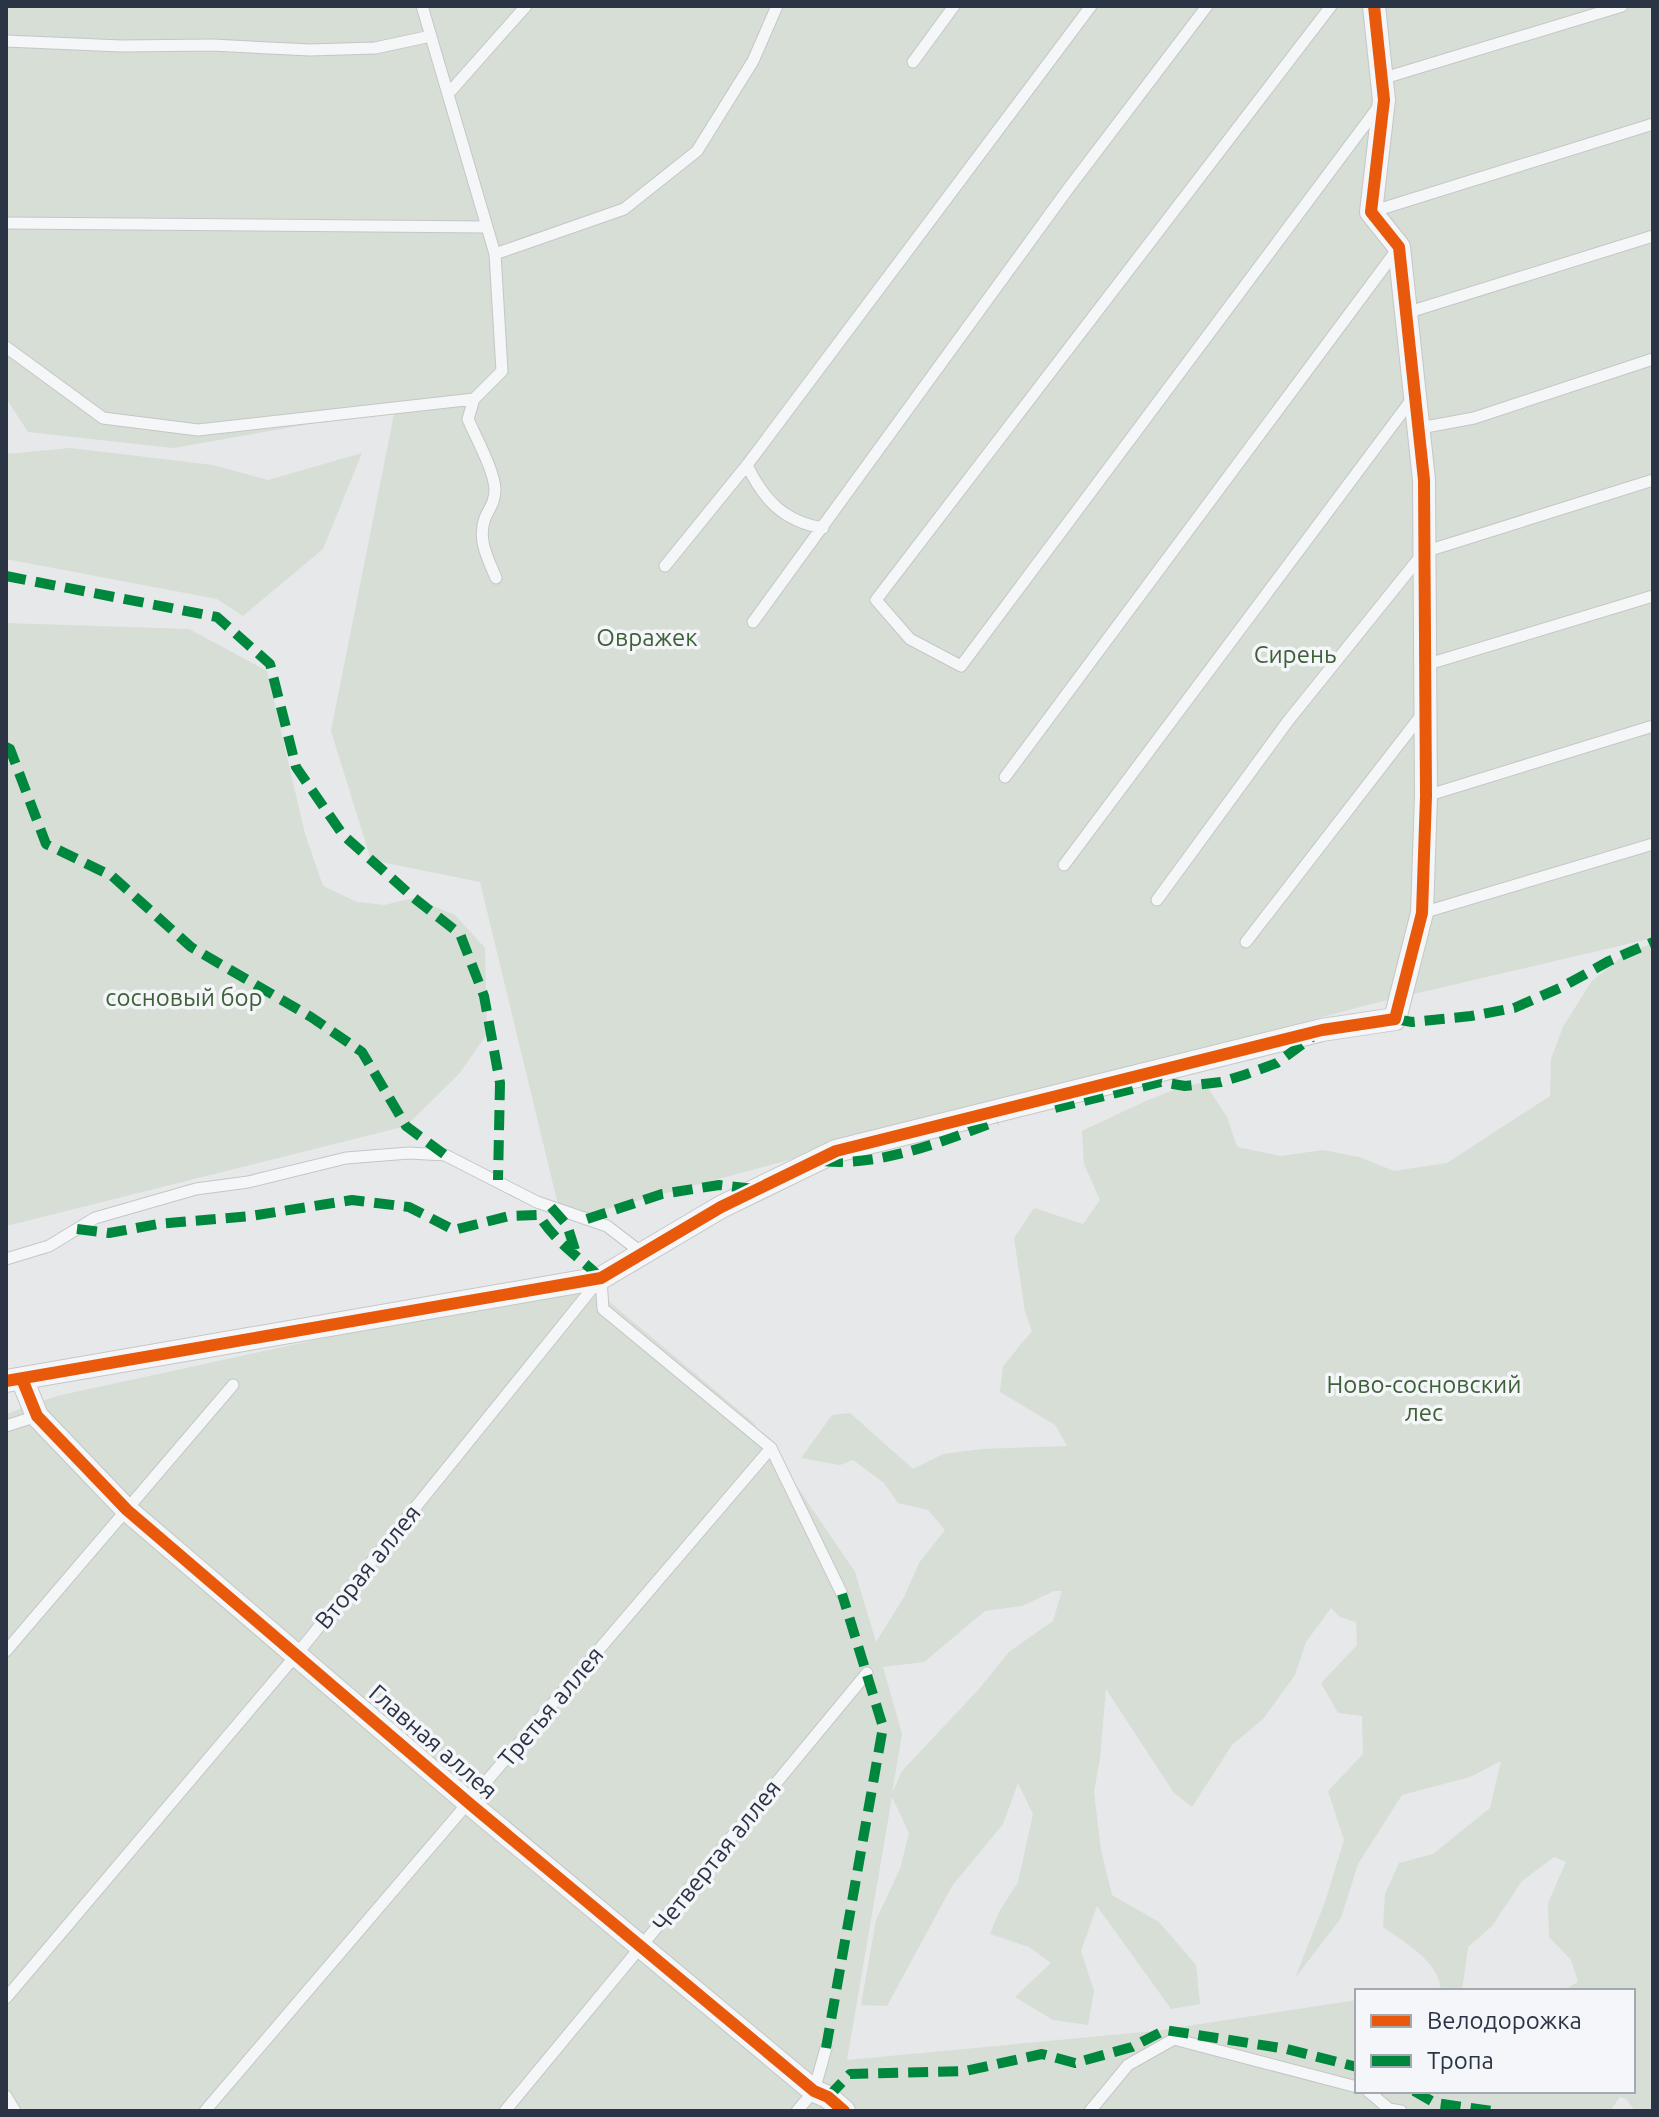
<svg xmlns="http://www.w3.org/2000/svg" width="1659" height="2117" font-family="Ubuntu,sans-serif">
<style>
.green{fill:#d6ded6;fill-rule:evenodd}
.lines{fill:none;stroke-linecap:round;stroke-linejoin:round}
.lane-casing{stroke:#c4c6c8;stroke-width:13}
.street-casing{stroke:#c4c6c8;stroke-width:24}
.lane{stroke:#f5f6f7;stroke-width:11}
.street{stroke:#f5f6f7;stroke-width:22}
.quiet{stroke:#00873e;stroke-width:10;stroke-dasharray:20 10;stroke-linecap:butt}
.cycleway-casing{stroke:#f4f6f9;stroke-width:17}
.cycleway{stroke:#e8590c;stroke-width:12}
.labels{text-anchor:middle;stroke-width:7;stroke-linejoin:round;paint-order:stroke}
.park-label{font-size:24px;fill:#3f6138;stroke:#f4f6f9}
.street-label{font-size:24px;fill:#2b3445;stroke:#f4f6f9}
</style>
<rect width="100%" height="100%" fill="#e6e8ea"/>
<!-- green -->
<path class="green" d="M6,6H1653V938L1371,1004L562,1221L480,882L371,860L331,731L395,409L173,448L28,432L6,398Z
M70,448L213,465L268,480L362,453L323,549L243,616L217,599L6,559V454Z
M6,623L189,629L267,671L305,834L323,886L357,902L384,905L414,898L455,915L485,948L487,1034L459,1074L406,1126L6,1226Z
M1653,943V2111H1635L1626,2099L1620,2097L1610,2111H18L6,2094V1414L57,1396L601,1278L600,1294L754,1423L855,1572L876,1642L904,1597L919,1563L945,1530L928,1510L898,1503L884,1483L853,1460L840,1465L801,1458L832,1415L850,1413L913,1469L943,1454L982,1449L1067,1446L1055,1425L1000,1392L1003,1366L1032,1331L1025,1312L1014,1238L1034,1208L1083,1224L1100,1200L1084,1164L1082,1131C1122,1113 1162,1090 1204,1082L1227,1117L1237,1147L1281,1156L1323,1150L1359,1157L1394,1171L1447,1163L1550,1096L1551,1059L1563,1027L1591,982L1624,955ZM1054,1591H1062L1053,1621L1009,1652L979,1689L902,1771L892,1793L902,1734L883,1667L924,1662L985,1611L1022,1606ZM1331,1608L1340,1617L1356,1622L1357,1645L1321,1683L1338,1713L1362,1716L1363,1754L1328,1791L1344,1840L1325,1902L1295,1978L1341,1918L1358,1864L1402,1795L1470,1777L1501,1761L1490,1808L1433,1854L1399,1863L1385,1894L1383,1927C1404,1942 1440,1962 1441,1991H1462L1468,1947L1492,1926L1522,1881L1554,1857L1566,1862L1548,1903L1549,1937L1571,1960L1578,1982L1562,1991H1633V2091H1357V2000L1155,2031L847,2060L892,1797L909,1833L900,1869L876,1920L861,2005L887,2006L952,1886L1003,1824L1018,1783L1033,1814L1018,1882L999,1912L990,1934L1029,1947L1051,1963L1015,1997L1053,2020L1088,2025L1094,1991L1081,1951L1097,1906L1171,2009L1200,2004L1196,1965L1159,1922L1112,1895L1101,1850L1094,1792L1100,1758L1106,1689L1174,1793L1192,1807L1232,1745L1263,1719L1295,1675L1306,1642Z"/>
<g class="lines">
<!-- lane casing -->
<g class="lane-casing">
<path id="lane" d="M422,6L495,254L502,371L474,399L468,419C476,438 494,470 495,489C495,502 490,507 485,518C477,539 488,559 496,578
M1331,6L876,600L910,639L961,666L1379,106
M6,41L121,46L212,45L310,50L375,48L431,36
M913,62L954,6
M1381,79L1622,6
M448,94L526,6
M1371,212L1653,124
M6,223L487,227
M495,254L624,209L697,151L753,61L777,6
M1406,313L1653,236
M6,347L103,418L198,430L474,399
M1420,428L1474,418L1653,359
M747,465C763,499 784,522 823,528
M665,566L747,465L1091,6
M753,622L1068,189L1207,6
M1425,665L1653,596
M1005,777L1396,251
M1426,796L1653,726
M1064,865L1412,399
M1157,900L1288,721L1424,552L1653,480
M1422,913L1653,844
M1246,942L1423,713
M6,1259L49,1246L95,1218L196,1189L248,1182L346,1158L409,1153L445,1155L537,1202L607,1226L642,1253
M601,1278L603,1309L771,1448L842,1594
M6,1426L37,1416
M6,1651L233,1385
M6,1998L297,1654L599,1280
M1368,2091L1389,2109L1401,2111
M6,2096L15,2111
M205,2111L771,1448
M505,2111L867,1673
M797,2111L814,2091L826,2048
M1090,2111L1128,2065L1174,2039L1357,2087"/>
</g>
<!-- street casing -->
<g class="street-casing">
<path id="street" d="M22,1379L37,1416L127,1510L470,1804L814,2091L828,2097L844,2111
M6,1381L601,1278L721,1207L836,1151L1322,1030L1395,1019L1422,913L1426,796L1424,480L1399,247L1371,212L1384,100L1374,6"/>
</g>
<!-- lane -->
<use href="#lane" class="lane"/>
<!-- street -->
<use href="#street" class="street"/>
<!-- quiet -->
<path class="quiet" d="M6,576L217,617L270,664L296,767L343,835L414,898L460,934L484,996L500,1083L498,1180
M6,747L10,749L46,844L112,876L191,947L311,1017L362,1052L406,1126L445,1155
M1395,1019L1412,1022L1471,1016L1514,1008L1562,987L1609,961L1653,942
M1055,1108L1161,1082L1185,1086L1221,1082L1244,1075L1277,1063L1312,1037
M823,1161C880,1167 944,1141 997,1121
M551,1207L567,1225L577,1256
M587,1219L662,1194L719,1185L754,1189
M77,1229L109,1233L158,1224L251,1216L352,1200L409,1207L454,1230L509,1216L539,1215C554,1241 579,1257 601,1278
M826,2048L883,1727L842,1594
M1414,2091L1435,2103L1492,2111
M828,2097L850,2074L965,2071L1042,2054L1075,2063L1132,2047L1165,2030L1287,2049L1357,2067"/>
<!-- cycleway casing -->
<g class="cycleway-casing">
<path id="cycleway" d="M22,1379L37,1416L127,1510L470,1804L814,2091L828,2097L844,2111
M6,1381L601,1278L721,1207L836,1151L1322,1030L1395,1019L1422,913L1426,796L1424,480L1399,247L1371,212L1384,100L1374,6"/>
</g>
<!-- cycleway -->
<use href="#cycleway" class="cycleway"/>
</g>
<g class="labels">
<!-- park labels -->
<g class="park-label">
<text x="647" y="646">Овражек</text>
<text x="1295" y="663">Сирень</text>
<text x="184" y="1006">сосновый бор</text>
<text x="1424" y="1393">Ново-сосновский<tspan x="1424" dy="28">лес</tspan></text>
</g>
<!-- street labels -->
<g class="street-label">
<text transform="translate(368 1567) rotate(-51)" y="8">Вторая аллея</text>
<text transform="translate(551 1707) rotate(-50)" y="8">Третья аллея</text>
<text transform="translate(433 1742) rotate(41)" y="8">Главная аллея</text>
<text transform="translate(717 1856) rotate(-51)" y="8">Четвертая аллея</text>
</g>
</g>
<!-- border -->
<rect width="1659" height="2117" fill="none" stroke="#2b3445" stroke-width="16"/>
<!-- legend -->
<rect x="1355" y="1989" width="280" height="104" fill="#f4f6f9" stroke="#a4a8b1" stroke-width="2"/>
<rect x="1371" y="2015" width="40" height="12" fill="#e8590c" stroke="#a4a8b1" stroke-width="2"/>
<text x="1427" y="2029" font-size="24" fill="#2b3445">Велодорожка</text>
<rect x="1371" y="2055" width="40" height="12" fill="#00873e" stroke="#a4a8b1" stroke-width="2"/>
<text x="1427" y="2069" font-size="24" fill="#2b3445">Тропа</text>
</svg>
